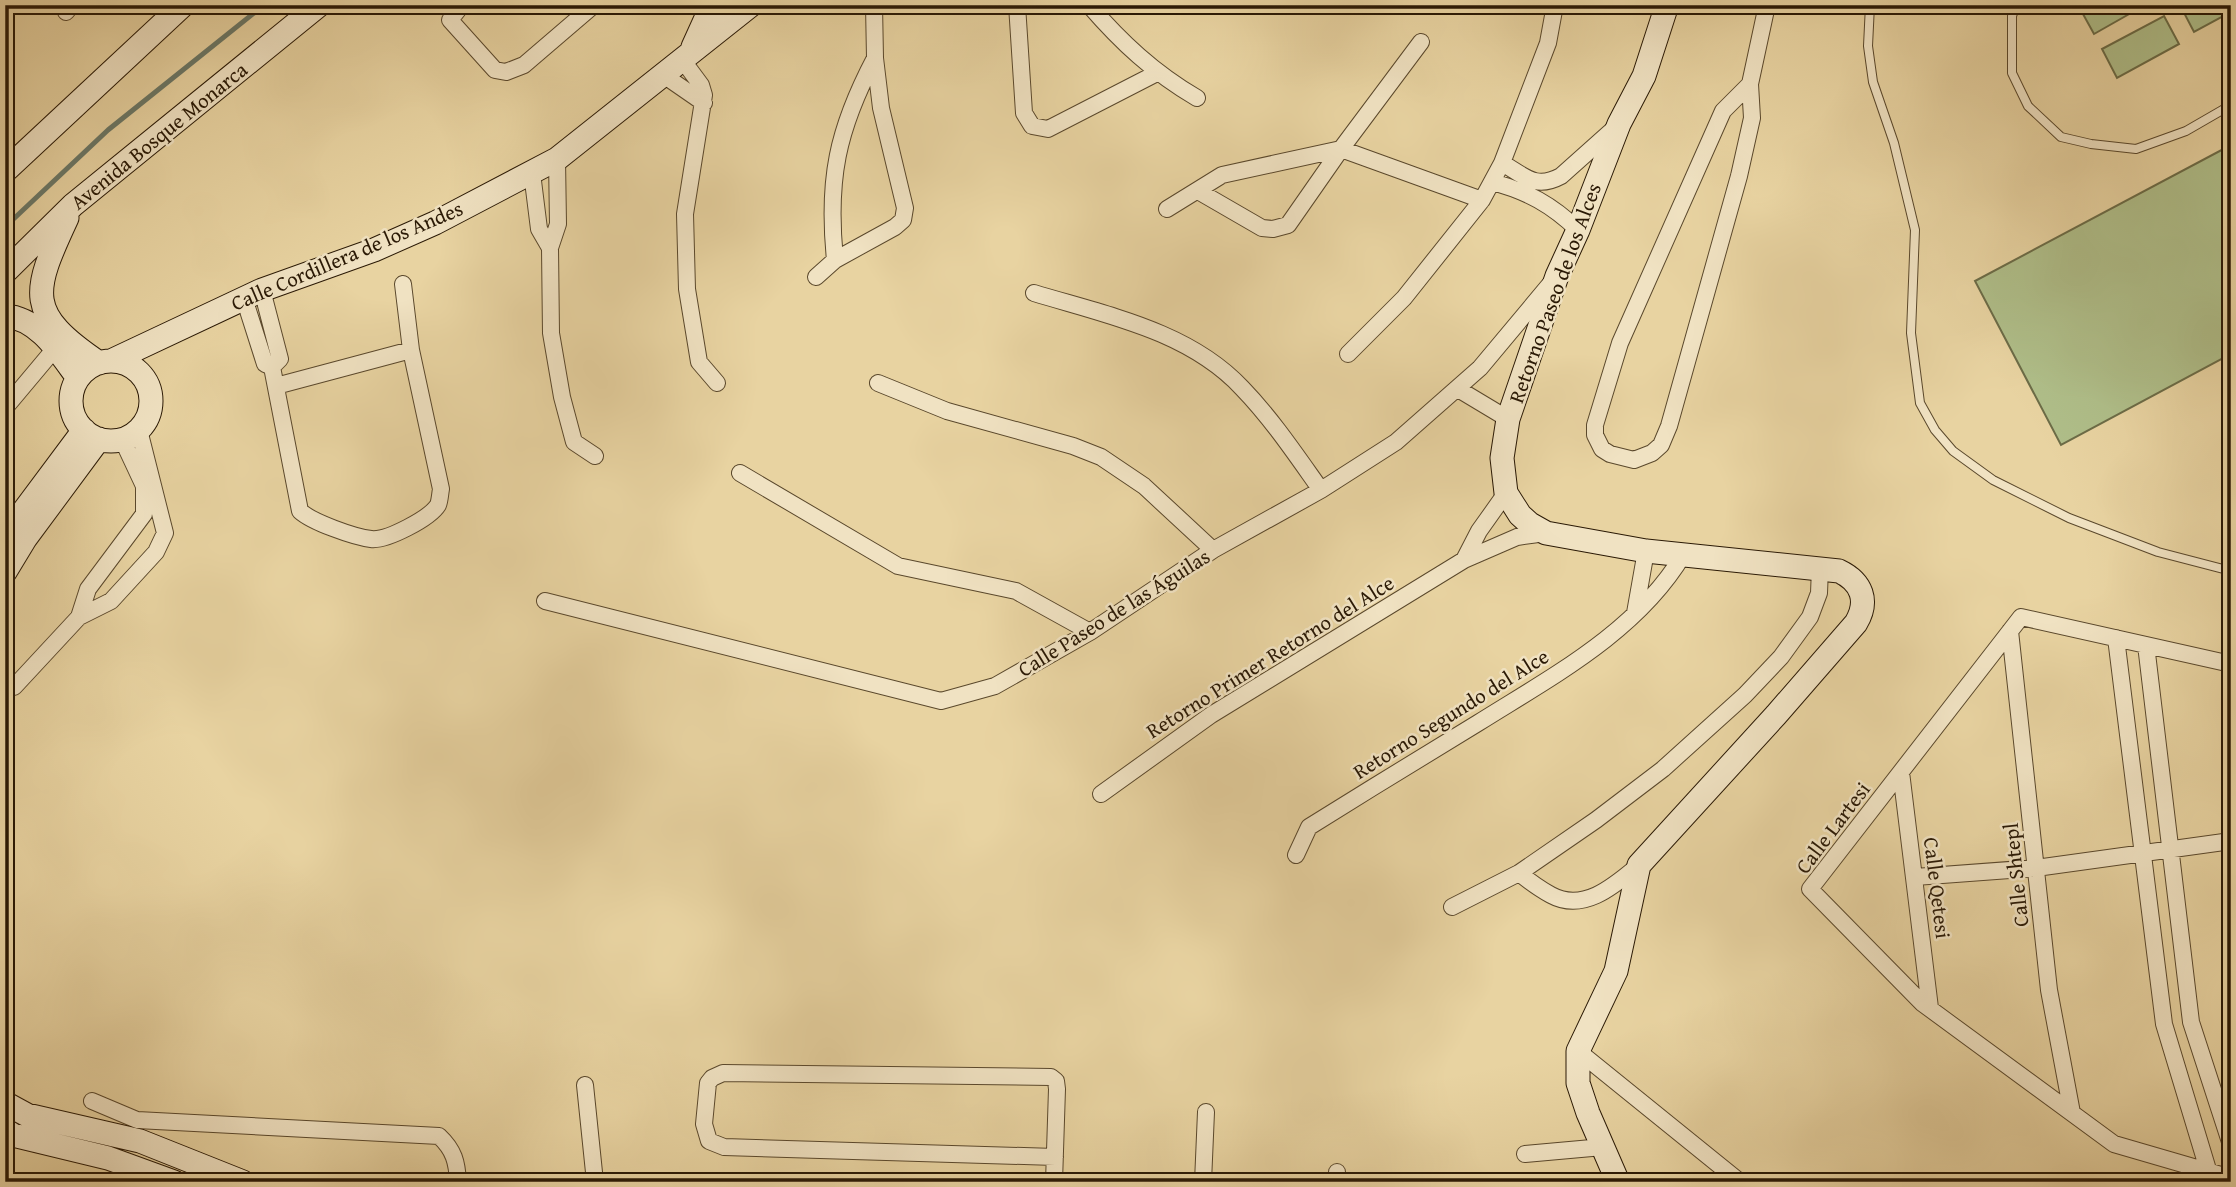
<svg xmlns="http://www.w3.org/2000/svg" width="2236" height="1187" font-family="'Gentium Book Plus',serif">
<style>
.green{fill:#afbe89;stroke:#6c6c47;stroke-width:2}
.lines{fill:none;stroke-linecap:round;stroke-linejoin:round}
.stream{stroke:#6b7867;stroke-width:5}
.lane-casing{stroke:#5a482c;stroke-width:10}
.street-casing{stroke:#5a482c;stroke-width:18}
.secondary-casing{stroke:#2a1905;stroke-width:25}
.lane{stroke:#f0e2c2;stroke-width:8}
.street{stroke:#f0e2c2;stroke-width:16}
.secondary{stroke:#f0e2c2;stroke-width:23}
.labels{text-anchor:middle;stroke-width:5;stroke-linejoin:round;paint-order:stroke}
.street-label{font-size:21px;fill:#2a1905;stroke:#f0e2c2}
</style>
<rect width="100%" height="100%" fill="#e8d3a1"/>
<filter id="stains"><feTurbulence type="fractalNoise" baseFrequency=".00286" numOctaves="4"/><feColorMatrix values="0 0 0 0 .2 0 0 0 0 .09 0 0 0 0 .02 0 0 0 .5 -.17"/></filter>
<radialGradient id="worn" r=".72"><stop offset=".6" stop-color="#630" stop-opacity="0"/><stop offset="1" stop-color="#630" stop-opacity=".3"/></radialGradient>
<!-- green -->
<path class="green" d="M2078,5H2145L2094,34Z
M2189,5H2231V12L2194,32L2182,9Z
M2164,16L2179,44L2117,78L2102,49Z
M2231,145V354L2061,445L1975,281Z"/>
<g class="lines">
<!-- stream -->
<path class="stream" d="M5,227L108,130L264,5"/>
<!-- lane casing -->
<g class="lane-casing">
<path id="lane" d="M1870,5L1868,46L1873,82L1894,143L1915,230L1911,333L1920,403L1935,430L1953,451L1993,480L2069,518L2158,552L2231,571
M2016,5L2012,16V73L2028,106L2061,137L2091,144L2136,149L2186,131L2231,105"/>
</g>
<!-- street casing -->
<g class="street-casing">
<path id="street" d="M462,5L450,20L495,70L506,72L524,65L594,5
M1017,5L1024,113L1032,126L1048,129L1157,73
M1089,5C1121,42 1154,73 1197,98
M66,12L72,5
M681,58L701,85L704,95L685,214L687,289L699,362L717,383
M662,74L704,103
M1750,84L1723,111L1620,343L1595,425V435L1602,449L1610,454L1634,460L1652,453L1661,445L1669,426L1739,176L1752,118L1750,84L1767,5
M557,159L558,224L550,248L551,333L562,397L574,442L595,456
M1502,163C1525,176 1535,190 1561,176L1617,126
M532,173L539,229L550,248
M1492,182C1527,191 1552,205 1578,230
M1198,191L1262,228L1273,229L1288,225L1341,149L1421,42
M1167,209L1222,175L1341,149L1482,200
M835,260C827,180 837,130 875,58
M816,277L835,260L895,227L903,220L905,208L881,108L875,58L874,5
M262,290L280,359L272,367
M1034,293C1106,315 1189,331 1242,388C1272,419 1296,455 1321,490
M244,298L265,364L272,367L300,511C312,522 354,537 371,539C387,541 430,518 438,505C440,500 440,494 441,489L411,350L403,284
M1348,354L1404,298L1482,200L1502,163L1548,43L1555,5
M878,383L947,411L1073,446L1101,457L1144,486L1213,550
M276,386L411,350
M1458,389L1508,419
M5,408L62,340
M740,473L898,566L1016,591L1090,632
M1464,560L1479,531L1506,493
M545,601L941,701L995,686L1090,632L1213,550L1321,490L1396,442L1480,368L1551,283
M1635,613L1646,551
M79,617L88,589L144,514V486L122,439
M2010,631L2049,990L2072,1113
M2116,638L2164,1024L2209,1173
M2146,645L2191,1022L2231,1145
M2231,664L2021,617L1810,889L1922,1003L2114,1144L2231,1178
M14,687L79,617L111,601L156,552L165,533L139,430
M1901,772L1930,1008
M1101,794L1211,715L1464,560L1517,537L1546,533
M1296,855L1309,827C1365,792 1422,757 1478,723C1551,677 1637,632 1683,555
M1519,873C1529,881 1540,889 1551,895C1584,913 1615,885 1639,865
M1915,877L2036,868L2231,841
M1452,907L1519,873L1596,820L1663,769L1745,695L1781,657L1810,617L1819,593L1820,568
M1578,1051L1740,1182
M585,1085L595,1182
M92,1101L137,1120L439,1136C454,1150 457,1162 458,1182
M1525,1154L1603,1147
M1337,1172V1182
M1054,1182L1057,1089L1056,1081L1051,1077L723,1073L712,1078L708,1083L704,1124L709,1141L724,1147L1055,1157
M1203,1182L1206,1112"/>
</g>
<!-- secondary casing -->
<g class="secondary-casing">
<path id="secondary" d="M693,47L712,5
M5,171L183,5
M67,218C32,293 25,313 99,363
M5,272L73,205L319,5
M5,316C39,318 60,354 78,378
M111,361L262,290L374,250L435,223L557,159L751,5
M71 401a40 40 0 1 1 80 0a40 40 0 1 1-80 0Z
M5,536L84,430
M5,572L25,539L99,439
M5,1103L27,1115L140,1141L243,1182
M5,1130L13,1135L108,1158L174,1182
M1618,1182L1588,1113L1578,1083V1051L1616,971L1639,865L1776,715L1856,623C1869,601 1862,582 1839,571L1646,551L1546,533L1530,524L1520,515L1506,493L1502,458L1508,419L1557,276L1578,230L1619,124L1644,76L1667,5"/>
</g>
<!-- lane -->
<use href="#lane" class="lane"/>
<!-- street -->
<use href="#street" class="street"/>
<!-- secondary -->
<use href="#secondary" class="secondary"/>
</g>
<g class="labels">
<!-- street labels -->
<g class="street-label">
<text transform="translate(159 136) rotate(-39)" y="7">Avenida Bosque Monarca</text>
<text transform="translate(347 256) rotate(-23)" y="7">Calle Cordillera de los Andes</text>
<text transform="translate(1555 293) rotate(-70)" y="7">Retorno Paseo de los Alces</text>
<text transform="translate(1114 613) rotate(-32)" y="7">Calle Paseo de las Águilas</text>
<text transform="translate(1270 657) rotate(-32)" y="7">Retorno Primer Retorno del Alce</text>
<text transform="translate(1451 714) rotate(-32)" y="7">Retorno Segundo del Alce</text>
<text transform="translate(1833 828) rotate(-53)" y="7">Calle Lartesi</text>
<text transform="translate(2016 875) rotate(-96)" y="7">Calle Shtepl</text>
<text transform="translate(1937 888) rotate(83)" y="7">Calle Qetesi</text>
</g>
</g>
<!-- margin -->
<rect width="2236" height="1187" fill="none" stroke="#e8d3a1" stroke-width="28"/>
<rect x="7" y="7" width="2222" height="1173" fill="none" stroke="#2a1905" stroke-width="3.5"/>
<rect x="14" y="14" width="2208" height="1159" fill="none" stroke="#2a1905" stroke-width="2"/>
<rect width="100%" height="100%" filter="url(#stains)"/>
<rect width="100%" height="100%" fill="url(#worn)"/>
</svg>
